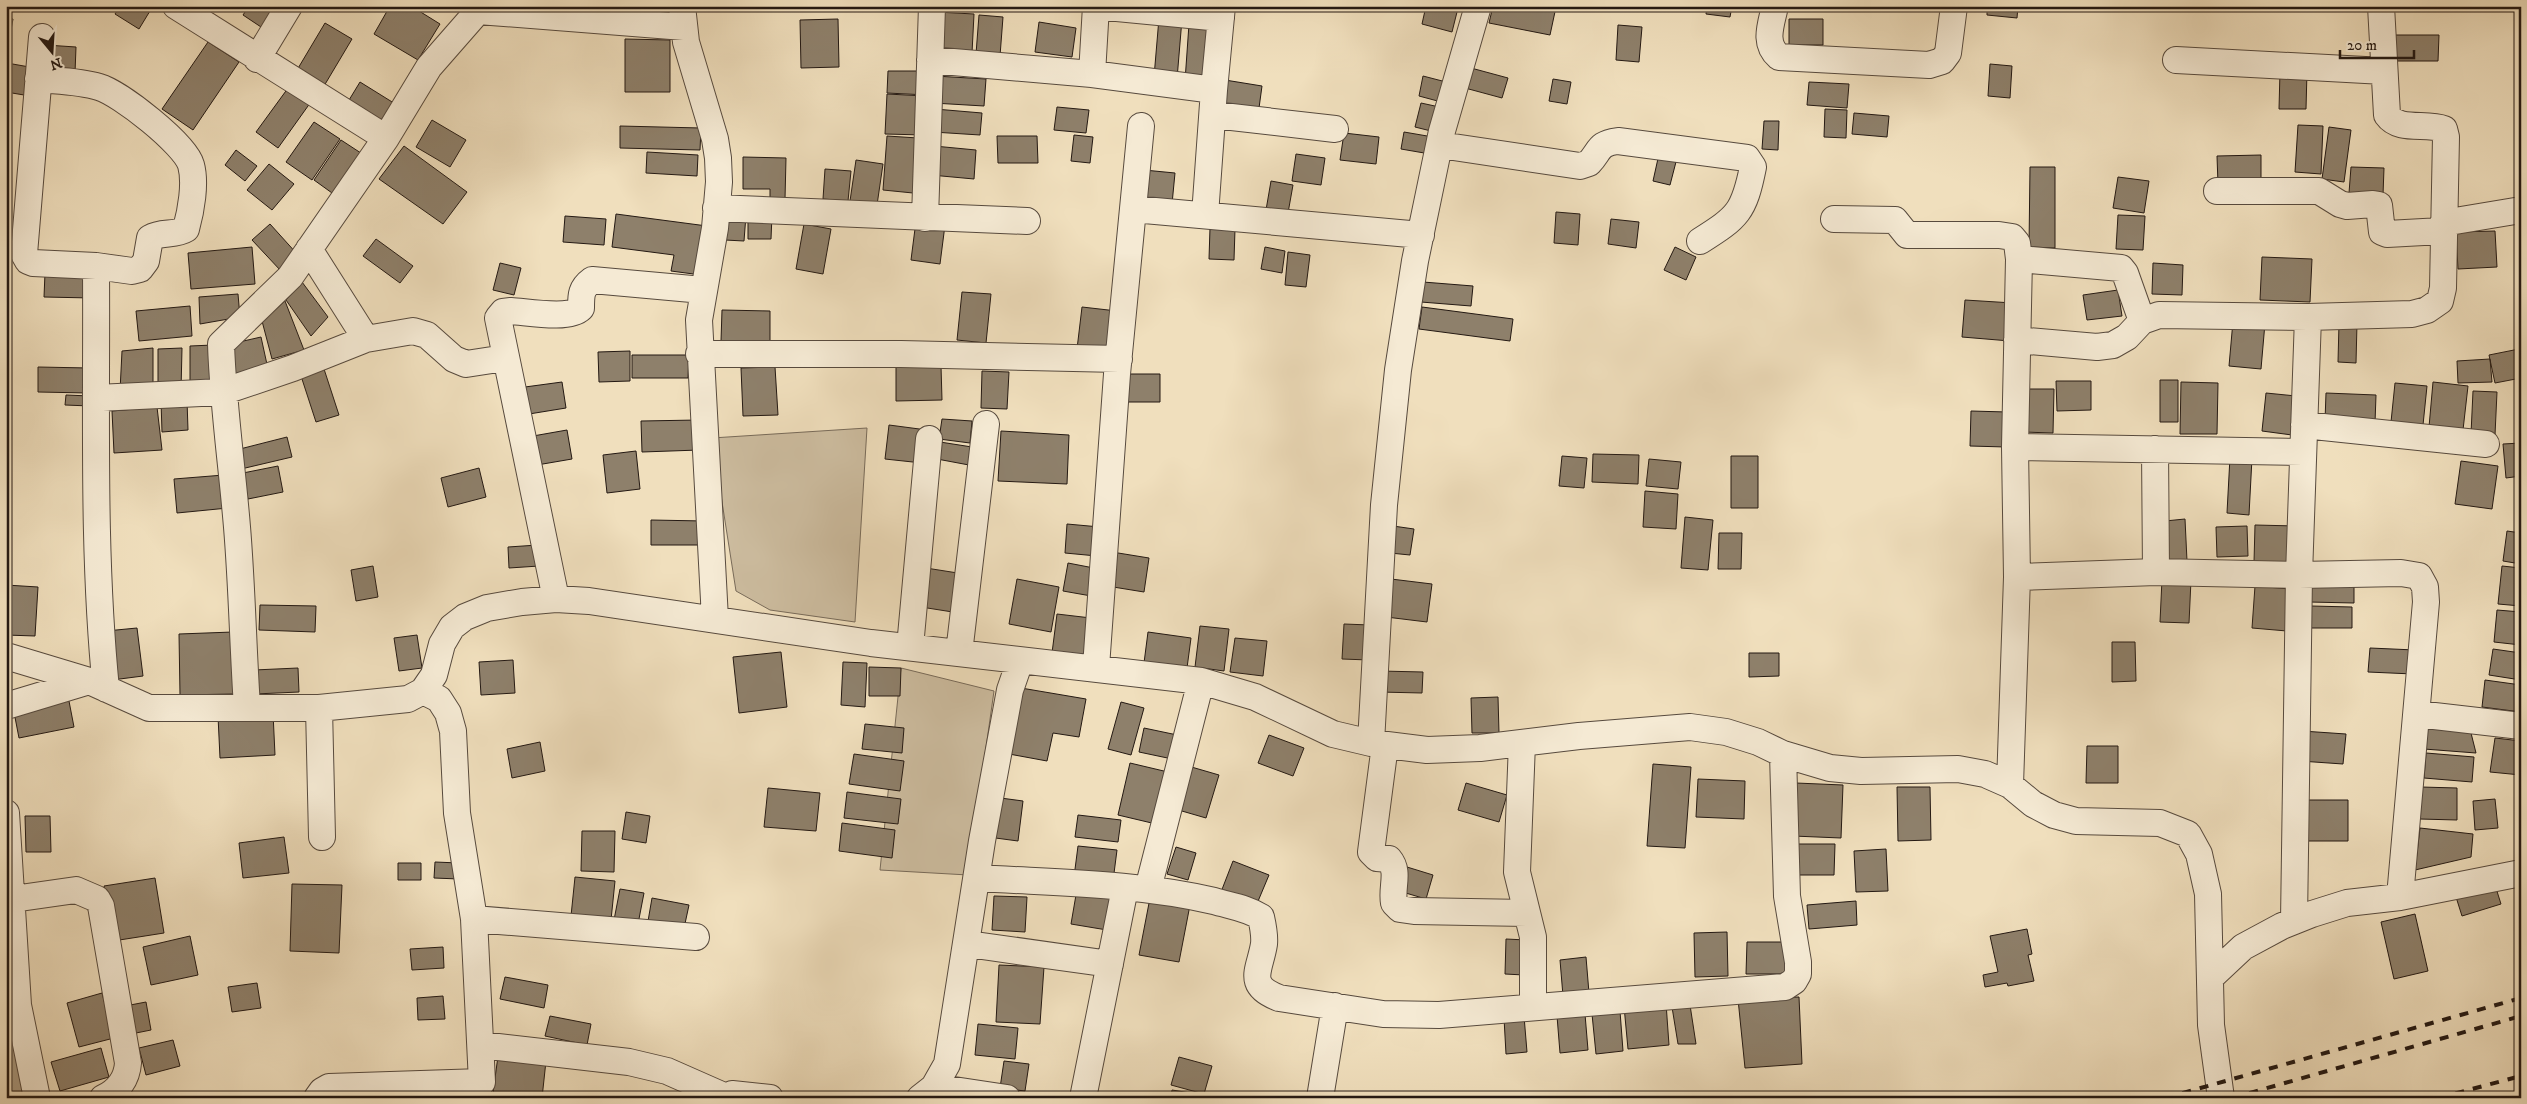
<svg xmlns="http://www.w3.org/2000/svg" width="2527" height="1104" font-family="'IM FELL DW Pica',serif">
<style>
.green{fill:#cdbda0;stroke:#786b5a}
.water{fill:#ab9c83;stroke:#756856}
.building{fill:#8e806b;stroke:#241913}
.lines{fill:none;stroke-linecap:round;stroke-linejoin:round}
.street-casing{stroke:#574a3e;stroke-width:28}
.street{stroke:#f5ead4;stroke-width:26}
.rail{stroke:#241913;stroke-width:4;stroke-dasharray:9 9;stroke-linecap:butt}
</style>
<rect width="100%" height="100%" fill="#f0dfbd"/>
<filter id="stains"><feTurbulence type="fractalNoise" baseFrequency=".004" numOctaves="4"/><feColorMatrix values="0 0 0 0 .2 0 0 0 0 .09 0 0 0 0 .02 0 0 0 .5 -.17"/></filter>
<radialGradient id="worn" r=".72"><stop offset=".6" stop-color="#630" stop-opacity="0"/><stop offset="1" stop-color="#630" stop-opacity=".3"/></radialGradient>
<!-- green -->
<path class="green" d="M867,428L855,622L770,610L736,591L712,438Z
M901,668L994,691L968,875L880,870Z"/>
<!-- water -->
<path class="water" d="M6,949L24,1098H6Z"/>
<!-- building -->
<path class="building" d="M120,6H153L139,29L115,14Z
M249,6H279L264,29L243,15Z
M390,6H411L440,24L418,60L374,34Z
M970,6H1012V11Z
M1062,6H1088V10L1062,8Z
M1426,6L1458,8L1452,32L1422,24Z
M1493,6L1556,7L1550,35L1489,23Z
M1707,6H1732L1730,17L1706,14Z
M1809,6H1836L1835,10Z
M1987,6H2018L2017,18L1987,15Z
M937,12L974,14L972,53L935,52Z
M979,15L1003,17L1000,56L976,54Z
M6,18L13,19L6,57Z
M1159,18L1182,19L1177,79L1154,77Z
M838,19L839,67L801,68L800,20Z
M1789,19H1823V45H1789Z
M1039,22L1076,28L1072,57L1035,52Z
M325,23L352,39L324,86L297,70Z
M1189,24L1210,25L1207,83L1185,81Z
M1618,25L1642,27L1639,62L1616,60Z
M2393,35H2439L2438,61H2393Z
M625,39L670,40V92H625Z
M208,42L239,62L193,130L162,109Z
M46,45L76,47L75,73L45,72Z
M2521,59V83H2519L2516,60Z
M7,63L35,68L30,96L6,92Z
M1990,64L2012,66L2010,98L1988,96Z
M1471,68L1508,78L1502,98L1465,88Z
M888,71H928L927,95L887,93Z
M2280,71H2307L2306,109H2279Z
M935,76L986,79L984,106L933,103Z
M1423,76L1450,83L1445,103L1419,96Z
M1553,79L1571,82L1567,104L1549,101Z
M1225,80L1262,86L1259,108L1222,104Z
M360,82L397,105L384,127L346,105Z
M1809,82L1849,84L1847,108L1807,105Z
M291,84L313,99L278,148L256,132Z
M887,94L925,96L924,135L885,134Z
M1421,103L1444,108L1439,133L1415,127Z
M1057,107L1089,110L1086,133L1054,130Z
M935,109L982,113L980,135L933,132Z
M1825,109L1847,110L1846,138L1824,137Z
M1854,113L1889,116L1887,137L1852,134Z
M432,120L466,140L450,167L416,147Z
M1764,121H1779L1778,150L1762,149Z
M314,122L340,139L312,180L286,162Z
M2298,125L2323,126L2321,174L2295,172Z
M620,126L701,128L700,150L620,148Z
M2329,127L2351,130L2344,182L2322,179Z
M1404,132L1433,137L1430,154L1401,149Z
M1344,133L1379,137L1376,164L1340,160Z
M1074,135L1093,137L1090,163L1071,161Z
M887,136L918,138L913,193L883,190Z
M997,136H1037L1038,163H998Z
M341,140L367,157L339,198L314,180Z
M404,146L467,192L443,224L379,179Z
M934,146L976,150L974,179L931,175Z
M236,150L257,166L245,181L225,165Z
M647,152L698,155L697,176L646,173Z
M1296,154L1325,158L1321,185L1292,181Z
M1659,154L1677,158L1670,185L1653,181Z
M2261,155V182L2218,184L2217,156Z
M743,157L786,158L785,199H770V189H743Z
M856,160L883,164L877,205L850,201Z
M269,164L294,184L272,210L247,190Z
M2030,167H2055V248L2029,247Z
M2351,167L2384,168L2383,195L2349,193Z
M825,169L851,171L848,201L823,199Z
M1144,170L1175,173L1172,204L1140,201Z
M2118,177L2149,181L2144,213L2113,208Z
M1271,181L1293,185L1288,213L1266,210Z
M1556,212L1580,214L1578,245L1554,243Z
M616,214L707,226L701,275L671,271L674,255L612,247Z
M727,214L746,215L744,241L725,240Z
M748,214L772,215L771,239H748Z
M2118,215L2145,216L2143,250L2116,249Z
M565,216L606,219L604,245L563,242Z
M1611,219L1639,222L1636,248L1608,244Z
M916,221L945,225L940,264L911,260Z
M270,224L298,255L281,271L252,240Z
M804,224L831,229L823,274L796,269Z
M1210,228L1235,229L1234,260L1209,259Z
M2495,231L2497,267L2458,269L2456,232Z
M376,239L413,266L400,283L363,256Z
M252,247L255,284L191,289L188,253Z
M1265,247L1285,251L1282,273L1261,269Z
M1675,247L1696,257L1686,280L1664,270Z
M1288,252L1310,255L1306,287L1285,285Z
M2262,257L2312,259L2310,302L2260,300Z
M500,263L521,268L514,295L493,290Z
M2153,263L2183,265L2182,295L2152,294Z
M45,273L93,275L92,298L44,297Z
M302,282L328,317L311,336L286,300Z
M1423,282L1473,286L1471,306L1421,302Z
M2118,290L2122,316L2087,320L2083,295Z
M962,292L991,294L986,343L957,340Z
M238,294L240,317L200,324L199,297Z
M1965,300L2013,303L2010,341L1962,337Z
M285,301L304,350L272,359L262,321Z
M190,306L192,336L139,341L136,311Z
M1082,307L1117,311L1112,354L1077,349Z
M1422,307L1513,319L1510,341L1419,329Z
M722,310L770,311V342L721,341Z
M2233,321L2265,323L2261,369L2229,366Z
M2339,323H2357L2356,363L2338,362Z
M261,337L268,369L232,377L226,345Z
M213,345V389L190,390V346Z
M153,348V392L120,391L122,351Z
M182,348L181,391L158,392V349Z
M2519,349L2521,378L2495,383L2489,355Z
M630,351V381L599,382L598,352Z
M632,355H689L688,378H632Z
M2490,359L2492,382L2458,383L2457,361Z
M941,366L942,400L896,401V367Z
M38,367L89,368L88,393L38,392Z
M775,367L778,415L743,416L741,368Z
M324,369L339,415L316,422L301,376Z
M982,371L1009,372L1007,409L981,408Z
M1123,374H1160V402H1123Z
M2160,380H2178V422H2160Z
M2056,381H2091V410L2057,411Z
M562,382L566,408L529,414L525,387Z
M2181,382L2218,383L2217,434H2180Z
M2433,382L2468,386L2463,430L2429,427Z
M2395,383L2427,386L2423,425L2391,422Z
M2024,389H2054L2053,433L2023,432Z
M2473,391L2497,392L2495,435L2471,434Z
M2266,393L2296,396L2292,435L2262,431Z
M2326,393L2376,395L2375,423L2325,421Z
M66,395L90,396V406L65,405Z
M187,400L188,430L162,432L161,401Z
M157,407L162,450L114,453L112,411Z
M1971,411L2007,412L2006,447L1970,446Z
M942,419L972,421L970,443L939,439Z
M698,420L699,450L642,452L641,421Z
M889,425L927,430L922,463L885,459Z
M567,430L572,459L537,465L533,436Z
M1001,431L1069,435L1067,484L998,481Z
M287,437L292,457L241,469L236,450Z
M940,442L972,447L969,465L937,459Z
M2521,443V476L2506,478L2503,444Z
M636,451L640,489L607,493L603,455Z
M1593,454L1639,455L1638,484L1592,482Z
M1562,456L1587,458L1584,488L1559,486Z
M1731,456H1758V508H1731Z
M2230,457L2252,458L2249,515L2227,513Z
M1649,459L1681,462L1678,489L1646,486Z
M2461,461L2498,466L2492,509L2455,504Z
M278,466L283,492L248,499L243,473Z
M479,468L486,497L448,507L441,478Z
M224,475L228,508L177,513L174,479Z
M1645,491L1678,494L1676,529L1643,527Z
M1685,517L1713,520L1708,570L1681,568Z
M2185,519L2187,561L2167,562L2165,521Z
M651,520L704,521V545H651Z
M1067,524L1100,527L1097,556L1065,553Z
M2255,525L2296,526L2295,563L2254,562Z
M1393,526L1414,529L1410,555L1390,553Z
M2247,526L2248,556L2217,557L2216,527Z
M2507,531L2521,533V564L2503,561Z
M1719,533H1742L1741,569H1718Z
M538,545L539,566L509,568L508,547Z
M1112,552L1149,558L1144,592L1107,586Z
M1068,563L1099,569L1097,597L1063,591Z
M373,566L378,597L356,601L351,570Z
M2502,566L2521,568V606L2498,604Z
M926,568L964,574L959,613L921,607Z
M2310,578L2354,579V603L2309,602Z
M1017,579L1059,587L1051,632L1009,624Z
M1391,579L1432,584L1427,622L1386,617Z
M2162,579L2191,580L2189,623L2160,622Z
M6,585L38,587L35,636L6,635Z
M2255,586L2290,589L2287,631L2252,628Z
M260,605L316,606L315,632L259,630Z
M2311,606L2352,607V628H2311Z
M2497,610L2521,612V645L2494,642Z
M1057,614L1091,618L1086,657L1052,653Z
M1344,624L1370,625L1369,660L1342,659Z
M1200,626L1229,629L1224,671L1195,667Z
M137,628L143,676L112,680L106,631Z
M233,632L234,694L180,695L179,634Z
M1148,632L1191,638L1187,668L1144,663Z
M417,635L422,668L399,671L394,638Z
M1235,638L1267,641L1263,676L1230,672Z
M2112,642H2135L2136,681L2112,682Z
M2370,648L2415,650L2413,674L2368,672Z
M2493,649L2521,653V680L2489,675Z
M781,652L787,707L739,713L733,657Z
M1749,653H1779V676L1749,677Z
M513,660L515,693L481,695L479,662Z
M843,662L867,663L865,707L841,705Z
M869,667L901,668L900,696H869Z
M298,668L299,692L255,694L254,670Z
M1380,671L1423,672L1422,693L1379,692Z
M2485,680L2521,685V712L2482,707Z
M1021,688L1086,699L1079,737L1053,733L1047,761L1009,754Z
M68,696L74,727L19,738L13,707Z
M1498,697L1499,733H1472L1471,698Z
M1121,702L1144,708L1131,755L1108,749Z
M273,713L275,755L220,758L218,716Z
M2427,722L2469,725L2476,753L2424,749Z
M865,724L904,728L902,753L862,749Z
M1144,728L1182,736L1177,760L1139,752Z
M2302,731L2346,734L2343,764L2300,761Z
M1269,735L1304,748L1293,776L1258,763Z
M2495,738L2521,741V775L2490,772Z
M540,742L545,771L512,778L507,749Z
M2087,746H2118V783H2086Z
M2426,753L2474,757L2472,782L2424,778Z
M854,754L904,761L900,791L849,784Z
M1130,763L1168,772L1156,824L1118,815Z
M1653,764L1691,767L1685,848L1647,846Z
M1188,766L1219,775L1206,818L1175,809Z
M1698,779L1745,781L1744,819L1696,817Z
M1466,783L1507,795L1499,822L1458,810Z
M1796,783L1843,785L1841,838L1793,836Z
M1897,787H1930L1931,840L1898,841Z
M2421,787L2457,788V820L2420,819Z
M768,788L820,793L816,831L764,827Z
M847,792L901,799L898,824L844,818Z
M993,797L1023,801L1018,841L988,837Z
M2495,799L2498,828L2475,830L2473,801Z
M2303,800H2348V841H2303Z
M626,812L650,816L646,843L622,839Z
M1078,815L1121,820L1118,842L1075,837Z
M25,816H50L51,852H26Z
M842,823L895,830L892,858L839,851Z
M2420,828L2473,834L2471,857L2415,870Z
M582,831H615L614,872L581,871Z
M284,837L289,873L243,878L239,843Z
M1797,844H1835L1834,875H1796Z
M1078,846L1117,850L1113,881L1074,877Z
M1176,847L1196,853L1188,880L1167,874Z
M1886,849L1888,891L1856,892L1854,851Z
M1233,861L1269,875L1256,906L1221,892Z
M435,862L459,863V879L434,878Z
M398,863H421V880H398Z
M1407,867L1433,875L1426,899L1399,891Z
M575,877L615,881L611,920L571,916Z
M155,878L164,933L113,941L104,886Z
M292,884L342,885L339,953L290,951Z
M2495,885L2501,904L2462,916L2456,897Z
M620,889L644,893L638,924L614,920Z
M1077,889L1113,895L1107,930L1071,924Z
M994,896L1027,897L1025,932L992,930Z
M652,898L689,905L683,933L647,927Z
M1150,898L1190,905L1179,962L1139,955Z
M1856,901L1857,925L1809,929L1807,905Z
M2415,914L2428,971L2394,979L2381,922Z
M2027,929L2032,954L2028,955L2034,981L2008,986L2007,983L1985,987L1983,975L1998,972L1990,936Z
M1727,932L1728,976L1695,977L1694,933Z
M190,936L198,975L151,985L143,947Z
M1506,939L1526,940L1524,975L1505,974Z
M1747,942H1790V974H1746Z
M443,947L444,968L412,970L410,949Z
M1586,957L1589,993L1563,996L1560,960Z
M999,965L1044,967L1040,1024L996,1022Z
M505,977L548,985L544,1008L500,999Z
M257,983L261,1008L232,1012L228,987Z
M102,993L114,1038L79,1047L67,1003Z
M443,996L445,1019L418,1020L417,998Z
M1799,997L1802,1064L1745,1068L1738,999Z
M146,1002L151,1030L131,1034L125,1006Z
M1666,1003L1669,1045L1628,1049L1624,1006Z
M1690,1005L1696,1044H1678L1672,1007Z
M1620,1011L1623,1051L1596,1054L1592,1014Z
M1585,1014L1588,1050L1560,1053L1557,1016Z
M550,1016L591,1024L587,1045L545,1036Z
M1524,1016L1527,1052L1506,1054L1504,1018Z
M978,1024L1018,1028L1015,1059L975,1055Z
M173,1040L180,1066L146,1075L139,1048Z
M101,1048L109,1077L60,1091L51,1062Z
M498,1056L546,1061L542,1098L493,1093Z
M1179,1057L1212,1066L1204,1094L1171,1085Z
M1004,1061L1029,1064L1025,1091L1000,1088Z
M478,1086L479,1098H445V1087Z
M1172,1090L1197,1094V1098H1171Z"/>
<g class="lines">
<!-- street casing -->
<g class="street-casing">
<path id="street" d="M176,6L386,138
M682,6L686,42L715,139L718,158L719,182L715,228L699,320L715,619
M1096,6L1221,18
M1775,6C1771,25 1763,43 1779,57L1929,65L1942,61L1948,53L1954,6
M257,59L289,6
M930,60L1092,74L1214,90L1205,215
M2176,60L2384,71
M1092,74L1096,6
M38,79C58,81 79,81 99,87C120,93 185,144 191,165C196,183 191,211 186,229C175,236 162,231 150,238L146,261L140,269L132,271L96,266L33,263L28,261L24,254L42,37
M1214,90L1222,6
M1214,115L1335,129
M1440,145L1580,166L1589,163C1601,150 1597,144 1618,141L1747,158L1753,167C1744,212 1738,217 1700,241
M2217,191H2319L2340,204L2347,206L2373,204L2379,205L2382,232L2387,234L2442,231
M716,208L1027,221
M1133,209L1421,235
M925,218L932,6
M1834,219L1895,220L1907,235H1999L2012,237L2017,243L2019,259L2015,447L2017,577L2010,785
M2443,223L2521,210
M309,249L366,339
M2019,259L2121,268L2125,273L2142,321
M96,266C97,407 92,549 106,689
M2017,340L2097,347L2113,345L2127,337L2142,321L2159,315L2308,317L2412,314L2427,310L2440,301L2443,288L2446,137L2444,129C2426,122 2399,132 2387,115L2381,6
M699,354H901L1119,359
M97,398L222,392L293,368L366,339L413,331L427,335L454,359L466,364L505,358
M2304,425L2486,444
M2015,447L2303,452
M2155,449L2156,572
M2017,577L2156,572L2299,575L2401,573L2419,576L2425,587L2426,602L2400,897
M556,599L498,318L503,312L511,311C528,312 569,320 581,308C581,295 581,288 592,280L703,290
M910,647L929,439
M959,653L986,424
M6,656L89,681L149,708H319L408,699L423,691L434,675L442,644L452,627L465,617L487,608L522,602L556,599L589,601L871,643L1201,681L1255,697L1333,734L1371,743L1427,750L1480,748L1579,736L1690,727L1726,732L1758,742L1783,754L1830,768L1861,771L1958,769L1985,774L2010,785L2033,804L2054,815L2076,821L2160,823L2188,834L2199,854L2208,894L2211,1025L2221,1098
M1096,667L1117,374L1141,126
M6,706L89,681
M247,707C243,647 242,587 237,527C232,466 223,405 221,344L290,277L386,138L429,67L478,11L684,27
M319,708L322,837
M2417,714L2521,726
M1371,743L1384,505L1398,370L1415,261L1442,131L1478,6
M1522,743L1517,872L1533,937V1006
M1385,745L1371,852L1377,858L1389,859C1400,872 1391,887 1394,903L1400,909L1414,911L1527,913
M6,813L18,1005L37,1098
M978,878C1057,883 1137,883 1214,901C1231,906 1247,908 1261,917C1263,926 1265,935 1264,944C1260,970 1245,985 1279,998L1383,1014L1439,1015L1785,987L1794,981L1798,974V962L1787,896L1783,754
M1148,889L1201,681
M6,900L76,890L97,899L101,906L128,1063C127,1079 118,1091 103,1098
M474,919L696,937
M2294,921L2299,575L2308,317
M968,944L1110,964
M2211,977L2243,947L2282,926L2312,914L2347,903L2400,897L2521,873
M481,1045L629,1062L667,1071L726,1097
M934,1087L1007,1098
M317,1098L322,1091L329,1087L482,1082L474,919L457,813L453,731L448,713L439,699L423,691
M725,1098L732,1094L770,1098
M920,1098L934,1087L947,1064L982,841L1010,690L1020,661
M1083,1098L1125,888
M1320,1098L1335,1006"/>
</g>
<!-- street -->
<use href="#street" class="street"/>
<!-- rail -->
<path class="rail" d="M2165,1098L2521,998
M2232,1098L2521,1016
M2438,1098L2521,1076"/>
</g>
<!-- margin -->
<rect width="2527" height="1104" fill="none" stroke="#f0dfbd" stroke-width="25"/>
<rect x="8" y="8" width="2512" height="1089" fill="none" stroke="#241913" stroke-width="2.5"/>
<rect x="12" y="12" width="2502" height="1079" fill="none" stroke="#241913"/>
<!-- north arrow -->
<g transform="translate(52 52) rotate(162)" stroke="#f5ead4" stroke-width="4" paint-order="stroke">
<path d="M0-4L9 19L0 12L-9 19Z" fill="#241913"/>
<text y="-8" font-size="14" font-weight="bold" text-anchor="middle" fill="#241913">N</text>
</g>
<!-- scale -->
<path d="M2340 50v8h74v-8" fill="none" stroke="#241913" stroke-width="2.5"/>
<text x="2347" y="50" font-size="15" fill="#241913" stroke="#f5ead4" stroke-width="4" paint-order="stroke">20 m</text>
<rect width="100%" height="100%" filter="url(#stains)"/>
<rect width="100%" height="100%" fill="url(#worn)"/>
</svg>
